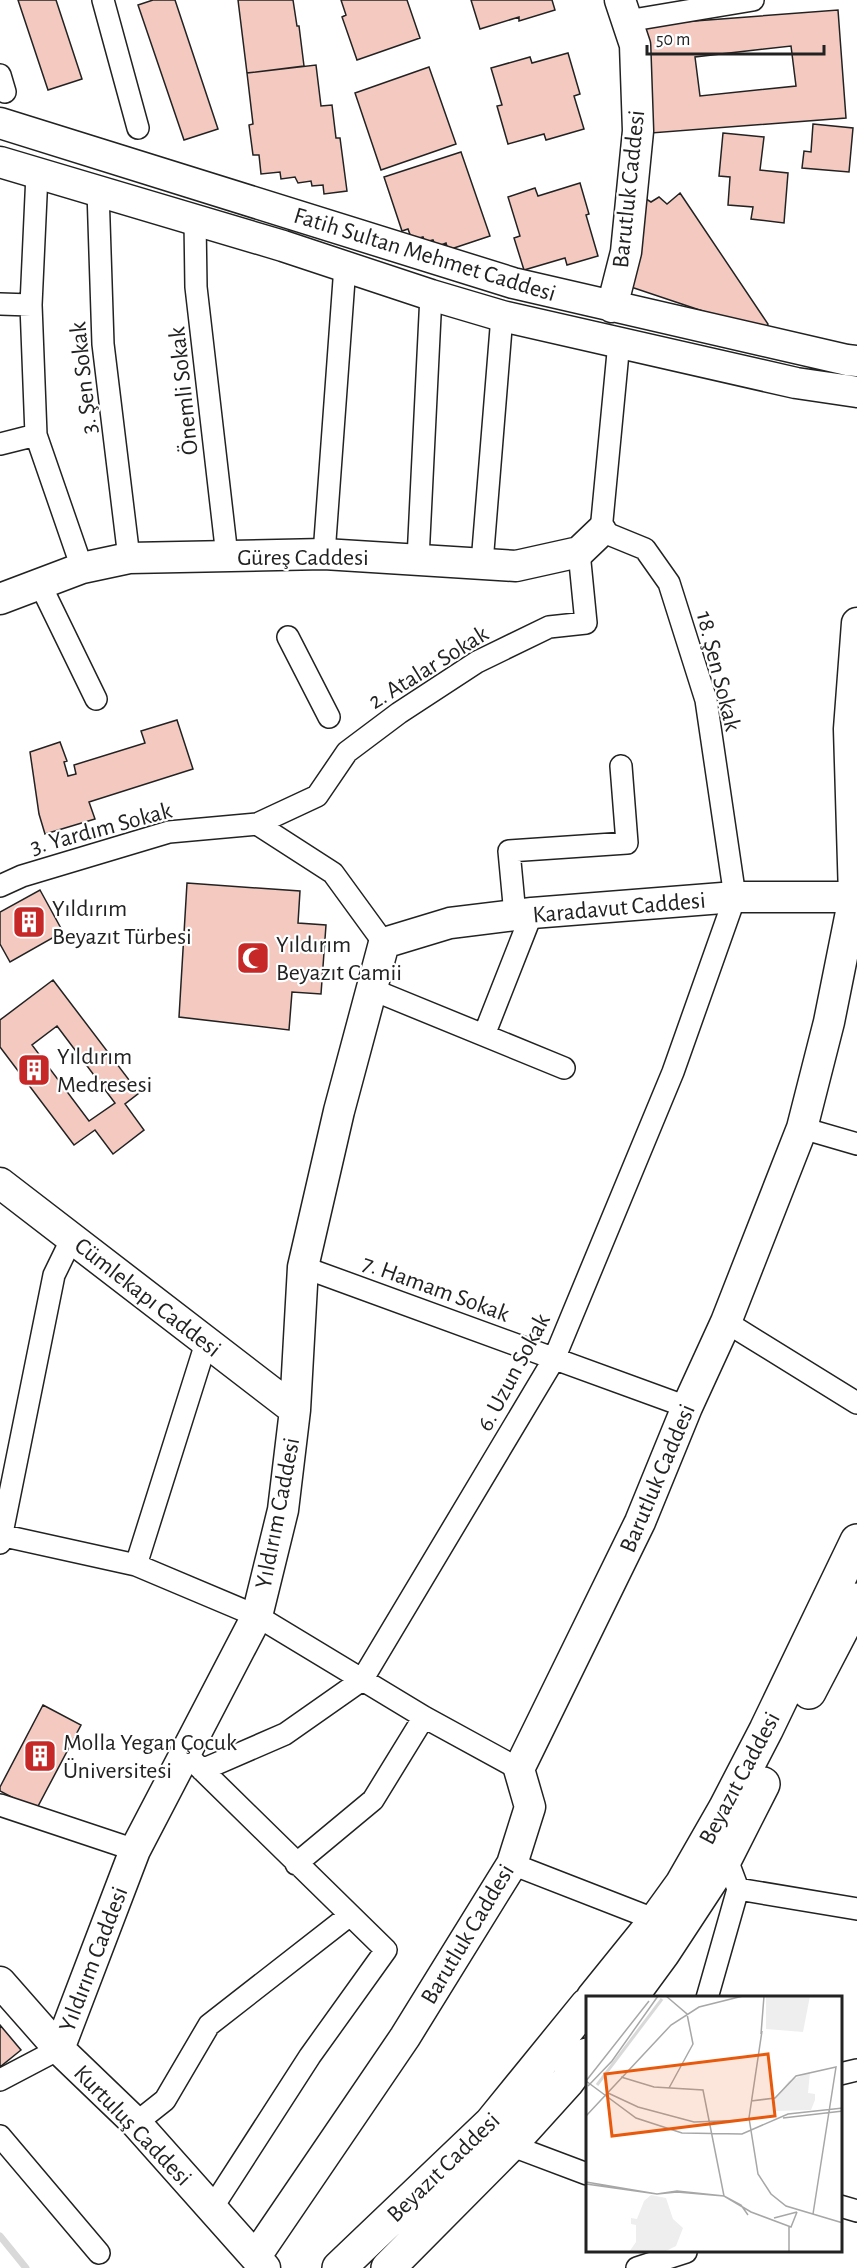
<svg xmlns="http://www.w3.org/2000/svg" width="857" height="2268" font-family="'Alegreya Sans',sans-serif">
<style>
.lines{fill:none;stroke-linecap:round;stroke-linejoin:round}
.stream{stroke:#d9d9d9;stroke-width:7}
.building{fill:#f3c9c0;stroke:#222;stroke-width:1.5;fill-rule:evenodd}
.street-casing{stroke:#222;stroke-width:24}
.secondary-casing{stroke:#222;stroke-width:33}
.primary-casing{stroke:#222;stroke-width:36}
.street{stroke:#fff;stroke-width:21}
.secondary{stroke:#fff;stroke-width:30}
.primary{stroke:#fff;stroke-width:33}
.labels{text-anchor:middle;stroke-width:4.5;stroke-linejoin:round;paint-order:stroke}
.street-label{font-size:24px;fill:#222;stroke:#fff}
.poi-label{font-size:24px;fill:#222;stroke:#fff;text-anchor:start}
.inset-river{fill:none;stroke:#d9d9d9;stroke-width:3}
.inset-road{fill:none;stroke:#a7a7a7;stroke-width:1.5}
.view{fill:#e8590c;fill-opacity:0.15;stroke:#e8590c;stroke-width:3}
.inset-edge{fill:none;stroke:#222;stroke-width:3}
</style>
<rect width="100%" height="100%" fill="#fff"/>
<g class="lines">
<!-- stream -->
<path class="stream" d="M0,2236L26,2268"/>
</g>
<!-- building -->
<path class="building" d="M18,0H56L82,79L48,90Z
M153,0H175L218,129L184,140L138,5Z
M238,0H293L297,26H299L304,66L247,73Z
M341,0H407L420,38L357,60L342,17L346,15Z
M471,0H552L555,10L519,21V17L480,29Z
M838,10L846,118L651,133L642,25ZM791,46L796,86L700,96L695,57Z
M568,53L580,94L574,96L584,129L546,140L544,134L508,144L497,106L502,105L491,68L530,57L532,63Z
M316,65L321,106L332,105L336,138H340L347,191L324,194L323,185L312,186L311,181L298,183L295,177L281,179L280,172L261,174L259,155H253L249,125L253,124L247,73Z
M429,67L456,144L381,170L355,93Z
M813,124L853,128L849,172L802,168L804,151L811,152Z
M723,133L764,137L760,170L788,173L784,223L751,219L753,207L728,205L730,177L719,176Z
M461,152L490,236L448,250L446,243L436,247L433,240L425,242L423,237L412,240L408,229L402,231L384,177Z
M580,183L589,214L586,215L598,256L567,265L565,258L524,270L514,238L520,236L508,197L535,188L538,196Z
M680,193L768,324L765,332L628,286L643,197L651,202L659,197L667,204Z
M177,720L193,769L89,802L95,819L45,834L39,814L30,752L60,742L67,761L64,762L68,776L76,774L74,765L145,743L141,731Z
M187,883L300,891L298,923L326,925L321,994L292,992L289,1030L179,1017Z
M40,890L63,932L10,962L0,944V912Z
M53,980L139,1093L125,1104L144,1130L113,1154L95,1130L74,1145L0,1047V1020ZM57,1026L115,1103L89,1121L32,1045Z
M43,1705L81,1725L36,1810L0,1791V1787Z
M0,2025L21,2050L0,2067Z"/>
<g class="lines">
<!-- street casing -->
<g class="street-casing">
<path id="street" d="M103,0L138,128
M627,21L753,0
M0,75L5,92
M37,174L31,305L36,435L82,568
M98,191L103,344L129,558
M195,220L196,287L227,556
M0,304L31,305
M0,444L36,435
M324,554L345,266
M418,559L431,295
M482,563L502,316
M40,584L96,699
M288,637L329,717
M257,824L317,796L347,752L399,713L477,662L549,627L586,623L579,552
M0,886L22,876L169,832L257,824L333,873L384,943
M515,915L509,851L627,843L621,766
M371,989L564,1068
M484,1035L532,913
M802,1128L857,1144
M303,1267L687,1407
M726,1322L857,1403
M0,1535L136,1565L257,1616L424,1717L519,1769
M0,1543L54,1275L72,1238
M136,1565L206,1343
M193,1761L386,1950L310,2056L212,2208
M202,1770L285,1734L362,1680L554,1359L673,1072L735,897L706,700L669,583L645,549L601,531L619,342
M0,1805L135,1850
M296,1864L373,1800L424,1717
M512,1864L656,1920
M738,1889L857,1909
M707,1998L738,1889L726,1857
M840,2074L857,2070
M0,2080L59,2049
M136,2123L165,2100L209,2025L350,1915
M0,2136L99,2253
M510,2145L587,2174
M840,2206L857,2211
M637,2268L686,2252"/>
</g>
<!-- secondary casing -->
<g class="secondary-casing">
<path id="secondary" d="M0,123L513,283L847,360L857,361
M0,162L283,246L431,295L502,316L796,383L857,392
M612,307L626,252L638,131L635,45L620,0
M0,599L82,568L129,558L324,554L516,566L579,552L601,531
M0,1183L295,1410
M0,1982L59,2049L136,2123L265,2268
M59,2049L135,1850L257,1616L283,1510L295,1410L303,1267L339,1111L384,943L450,923L532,913L735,897H857
M256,2256L405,2037L512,1864L530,1807L519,1769L640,1522L687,1407L726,1322L802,1128L829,1022L854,897L849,729L857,623"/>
</g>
<!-- primary casing -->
<g class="primary-casing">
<path id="primary" d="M809,1692L857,1600
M593,1998L656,1920L682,1884L725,1809L766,1730L857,1541
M630,1998L663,1953L726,1857L763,1784
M339,2268L491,2123L587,2005
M388,2268L510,2145L567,2082L587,2055"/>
</g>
<!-- street -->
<use href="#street" class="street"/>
<!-- secondary -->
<use href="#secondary" class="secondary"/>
<!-- primary -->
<use href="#primary" class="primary"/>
</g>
<!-- icons -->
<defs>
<g id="building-square" transform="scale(1.725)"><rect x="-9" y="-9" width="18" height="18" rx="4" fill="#c62828" stroke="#fff"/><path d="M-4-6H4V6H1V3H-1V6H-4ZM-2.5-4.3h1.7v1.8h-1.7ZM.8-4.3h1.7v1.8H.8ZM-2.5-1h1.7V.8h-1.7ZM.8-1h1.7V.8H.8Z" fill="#fff"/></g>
<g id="mosque-square" transform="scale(1.725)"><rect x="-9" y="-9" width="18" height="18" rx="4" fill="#c62828" stroke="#fff"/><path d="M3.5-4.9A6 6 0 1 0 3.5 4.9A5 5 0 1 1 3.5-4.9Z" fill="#fff"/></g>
</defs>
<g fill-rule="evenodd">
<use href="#building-square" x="29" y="922"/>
<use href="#mosque-square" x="253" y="958"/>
<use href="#building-square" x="34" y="1070"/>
<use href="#building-square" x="40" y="1756"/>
</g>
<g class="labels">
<!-- street labels -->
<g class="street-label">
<text transform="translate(628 189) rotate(-84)" y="8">Barutluk Caddesi</text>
<text transform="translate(425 254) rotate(17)" y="8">Fatih Sultan Mehmet Caddesi</text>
<text transform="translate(83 378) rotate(-96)" y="8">3. Şen Sokak</text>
<text transform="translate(183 391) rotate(-96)" y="8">Önemli Sokak</text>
<text x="303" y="565">Güreş Caddesi</text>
<text transform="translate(428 667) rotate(-32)" y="8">2. Atalar Sokak</text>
<text transform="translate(719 671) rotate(76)" y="8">18. Şen Sokak</text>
<text transform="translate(101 828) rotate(-15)" y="8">3. Yardım Sokak</text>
<text transform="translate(619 907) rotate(-5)" y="8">Karadavut Caddesi</text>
<text transform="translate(436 1288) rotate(20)" y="8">7. Hamam Sokak</text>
<text transform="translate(148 1297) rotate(38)" y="8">Cümlekapı Caddesi</text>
<text transform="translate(513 1372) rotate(-62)" y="8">6. Uzun Sokak</text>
<text transform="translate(657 1478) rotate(-67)" y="8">Barutluk Caddesi</text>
<text transform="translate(277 1513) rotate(-79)" y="8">Yıldırım Caddesi</text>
<text transform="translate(739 1778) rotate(-62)" y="8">Beyazıt Caddesi</text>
<text transform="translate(467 1934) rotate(-59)" y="8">Barutluk Caddesi</text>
<text transform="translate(93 1959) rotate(-69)" y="8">Yıldırım Caddesi</text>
<text transform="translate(133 2125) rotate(46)" y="8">Kurtuluş Caddesi</text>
<text transform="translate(443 2167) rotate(-44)" y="8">Beyazıt Caddesi</text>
</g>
<!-- poi labels -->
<g class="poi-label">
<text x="52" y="916">Yıldırım<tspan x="52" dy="28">Beyazıt Türbesi</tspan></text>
<text x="276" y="952">Yıldırım<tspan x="276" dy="28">Beyazıt Camii</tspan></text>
<text x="57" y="1064">Yıldırım<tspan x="57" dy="28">Medresesi</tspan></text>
<text x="63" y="1750">Molla Yegan Çocuk<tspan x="63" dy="28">Üniversitesi</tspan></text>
</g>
</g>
<!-- overview -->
<g transform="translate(586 1996)">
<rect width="256" height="256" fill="#fff"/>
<path d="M180,0H224L217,36L180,33ZM224,76L222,97L229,98V104L225,114L190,115L187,105L203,85ZM65,199L80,202L87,223L97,232L90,250L78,256H43L50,246V229L45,228V222L51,223L58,205Z" fill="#eee"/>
<path class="inset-river" d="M11,89L76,3"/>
<path class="inset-road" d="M80,0L101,18L107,48L83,92M176,35L163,122L172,178L185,198L200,210L257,227M175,38L178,0M35,81L68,91L117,94L138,200M0,85L50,122L96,137L156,138L202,118L257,112M0,85L63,5M2,90L26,65L72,0M22,97L52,111L108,126L161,124M165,105L189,102L210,80L250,71L227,218M0,120L85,29L113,11L157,0M197,122L257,115M0,186L71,198L91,195L138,200L165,216L205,231L211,216M0,188L71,198L91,196L138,200L155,209L162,219M188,222L211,216M203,256V230"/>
<path class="view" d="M182,58L189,120L26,140L19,78Z"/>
<rect width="256" height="256" class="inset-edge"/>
</g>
<!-- scale -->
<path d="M647 45v9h177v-9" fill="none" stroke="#222222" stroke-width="3"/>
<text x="656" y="45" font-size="18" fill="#222222" stroke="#ffffff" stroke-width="4.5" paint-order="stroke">50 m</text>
</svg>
